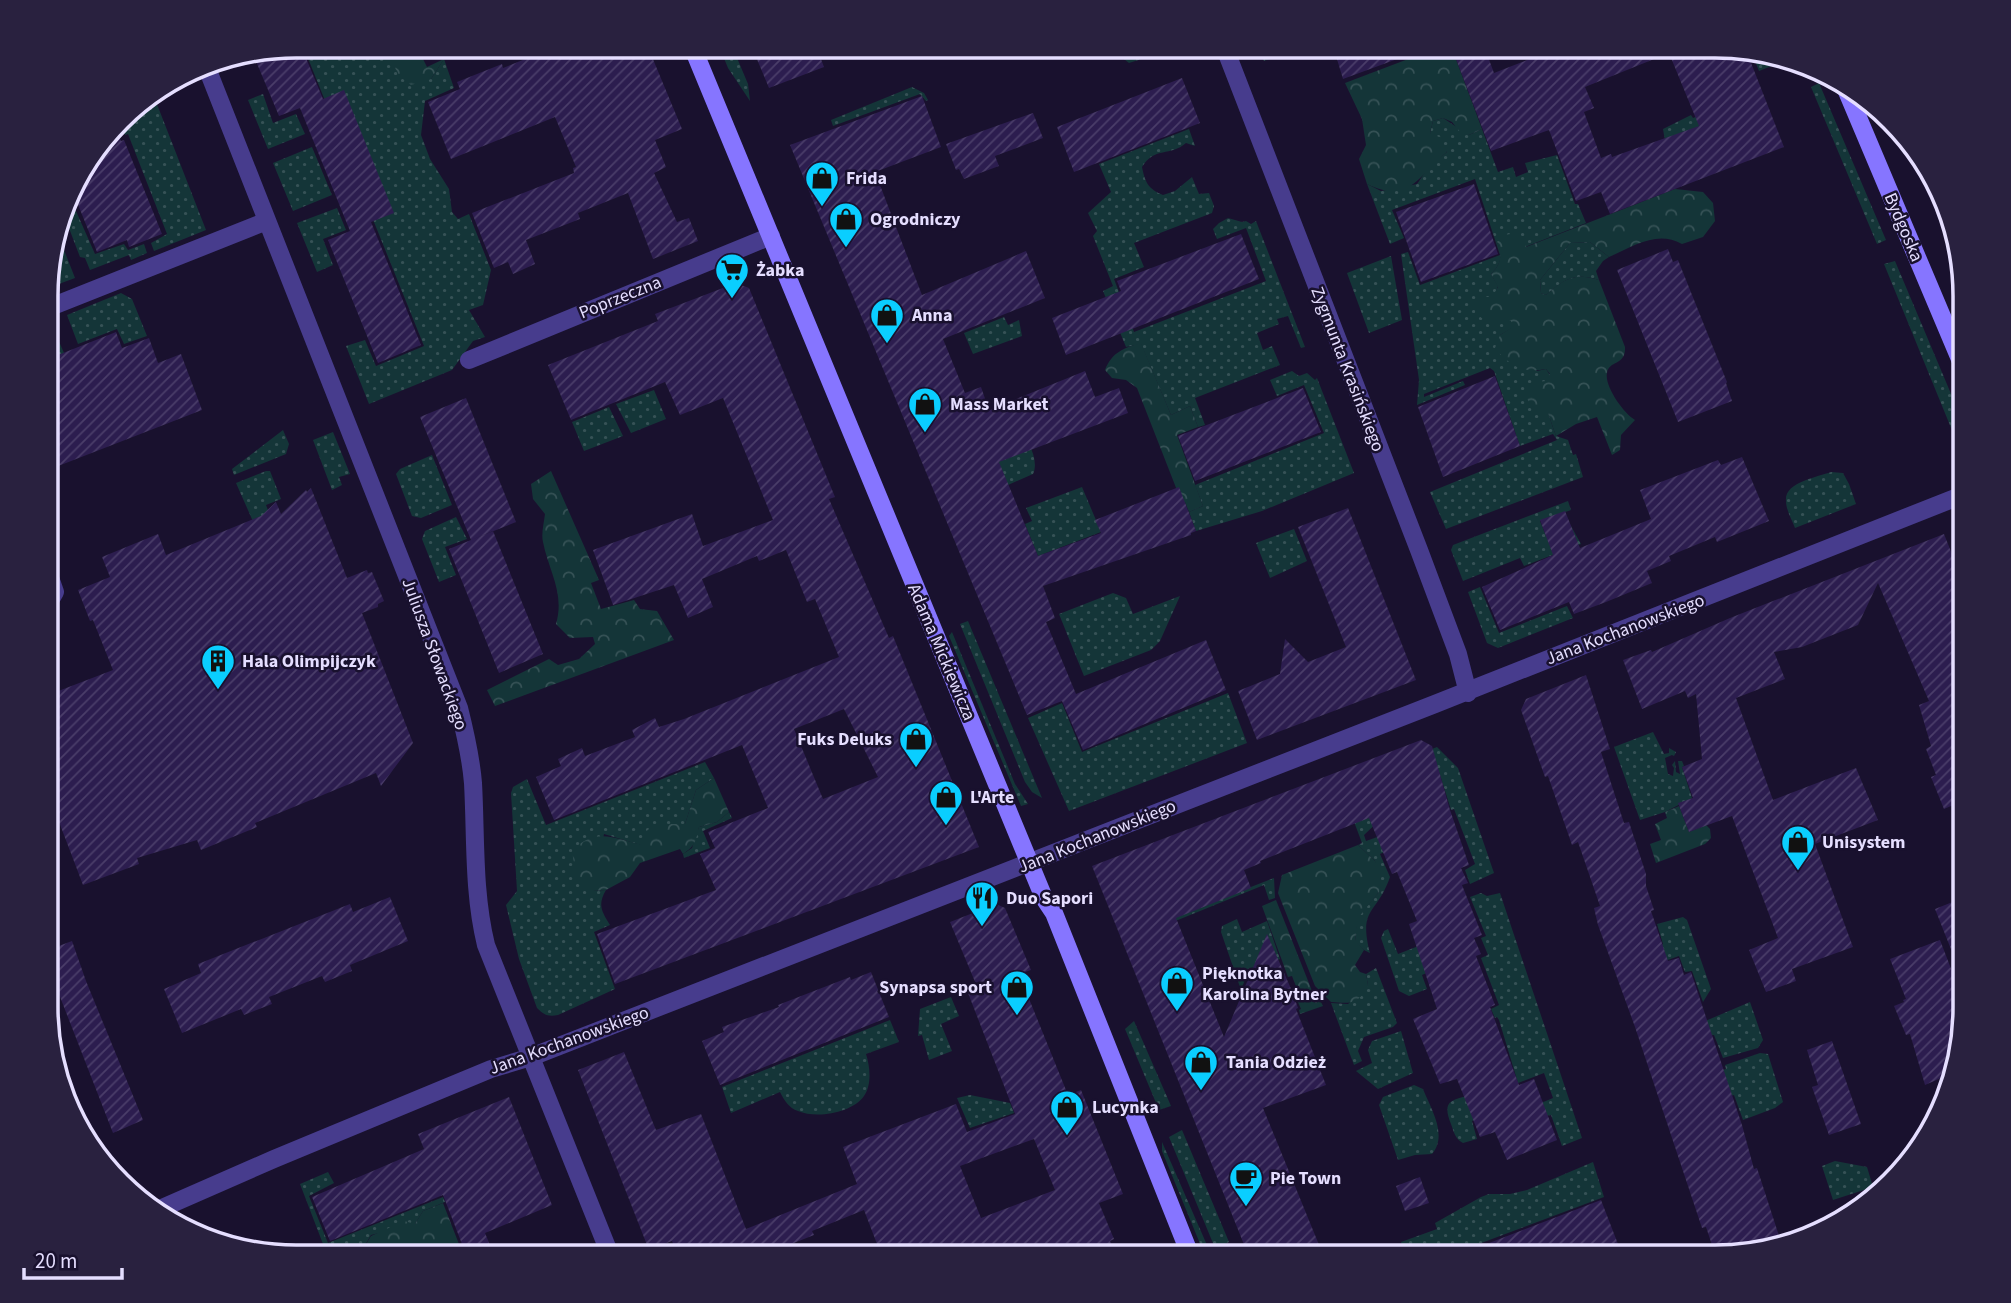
<svg xmlns="http://www.w3.org/2000/svg" width="2011" height="1303" font-family="'Source Sans 3',sans-serif">
<style>
.green{fill:url(#green-dots)}
.forest{fill:url(#forest-crowns)}
.building{fill:url(#building-hatch);fill-rule:evenodd}
.lines{fill:none;stroke-linecap:round;stroke-linejoin:round}
.street{stroke:#473c8d;stroke-width:18}
.secondary{stroke:#8675ff;stroke-width:18}
.labels{text-anchor:middle;stroke-width:5;stroke-linejoin:round;paint-order:stroke}
.poi-label{font-size:18px;font-weight:bold;fill:#e5deff;stroke:#19112e;text-anchor:start}
.street-label{font-size:18px;fill:#e5deff;stroke:#19112e}
.rim{fill:none;stroke:#e5deff;stroke-width:3.5}
</style>
<defs>
<pattern id="green-dots" width="8" height="8" patternUnits="userSpaceOnUse" patternTransform="scale(1.75)"><rect width="8" height="8" fill="#143538"/><path d="M2 2h.1M6 6h.1" fill="none" stroke="#365256" stroke-width="1.8" stroke-linecap="round"/></pattern>
<pattern id="forest-crowns" width="20" height="18" patternUnits="userSpaceOnUse" patternTransform="scale(1.75)"><rect width="20" height="18" fill="#143538"/><path d="M2 6a3 3 0 1 1 6 0M12 15a3 3 0 1 1 6 0" fill="none" stroke="#365256"/></pattern>
<pattern id="building-hatch" width="6" height="6" patternUnits="userSpaceOnUse" patternTransform="scale(1.75)"><rect width="6" height="6" fill="#2c1d4f"/><path d="M-1 1l2-2M0 6l6-6M5 7l2-2" fill="none" stroke="#4a3d69"/></pattern>
</defs>
<rect width="100%" height="100%" fill="#19112e"/>
<!-- green -->
<path class="green" d="M303,46H392L389,53L431,79L444,59L454,88L425,101L421,135L430,159L449,189L452,212L458,219L469,214L491,270L483,305L469,310L485,337L473,341L452,370L369,404L346,346L365,340L376,366L424,346Z
M719,46H732L748,84L750,101L728,68Z
M1075,46H1169L1160,53L1129,63L1119,55L1078,52Z
M1258,46H1304L1264,61Z
M1751,51L1786,57L1787,60L1759,71Z
M1819,83L1886,240L1877,244L1811,87Z
M912,87L924,93L928,100L926,101L920,94L833,126L831,120Z
M153,94L206,230L154,251L151,243L167,234L128,134L125,135L119,122L130,108Z
M263,94L273,123L296,114L305,134L268,149L248,100Z
M1706,113L1714,133L1665,141L1663,129L1691,115L1693,118Z
M1443,118L1469,135L1482,129L1498,172L1513,167L1516,177L1528,172L1525,163L1557,155L1575,204H1578L1586,223L1525,247L1497,242C1503,255 1502,263 1491,274L1498,286L1486,321H1511L1512,328L1500,335L1537,371L1546,369L1550,375C1539,391 1550,419 1556,436L1568,440L1573,455L1576,454L1583,477L1446,529L1430,492L1557,440L1553,434L1520,446L1494,371L1490,368L1424,394V397L1463,381L1465,385L1417,405L1419,380L1401,254L1408,252L1420,285L1500,255L1475,179L1392,210L1404,238L1390,244L1367,184L1381,191L1417,184L1430,165L1447,152L1430,133L1433,121Z
M1189,129L1195,146L1186,143C1170,157 1155,146 1142,167C1145,182 1148,189 1163,195L1175,191L1192,177L1199,194L1209,193L1214,206L1212,213L1134,243L1144,267L1114,279L1134,332L1266,281L1246,228L1217,239L1213,229L1219,223L1228,218L1242,222L1246,221L1251,224L1256,221L1305,347L1301,348L1288,316L1277,319L1279,324L1257,333L1263,350L1272,346L1280,365L1195,398L1205,425L1198,427L1190,406L1171,415L1141,344L1126,347L1103,291L1113,286L1093,236L1097,231L1088,213L1111,192L1099,164Z
M312,147L332,195L293,211L273,163Z
M337,208L346,230L323,239L333,265L317,272L297,223Z
M76,211L95,254L124,244L128,250L144,244L147,253L131,260L129,255L90,270L85,258L80,257L64,215Z
M57,232L75,278L48,288V263Z
M1590,242L1609,257L1603,261L1596,271L1599,280C1574,272 1565,279 1546,295L1541,293L1540,280L1570,243Z
M1391,256L1402,320L1369,333L1347,273Z
M1895,261L1965,427V462L1884,264Z
M121,293L132,299L147,336L124,344L117,329L78,344L67,315Z
M1004,317L1008,325L1019,320L1022,336L973,354L964,333Z
M50,321L64,353L56,356L55,352L48,355V322Z
M1292,371L1299,376L1307,373L1315,380L1317,378L1354,473L1262,511L1196,531L1189,512L1203,506L1195,485L1324,433L1304,385L1277,396L1270,380Z
M654,390L666,419L631,433L616,404Z
M609,407L623,436L584,451L572,422Z
M1020,425C1026,439 1040,459 1033,474L1008,485L994,452Z
M283,430L289,444L286,454L234,475L232,469Z
M333,432L350,474L339,477L342,485L332,490L313,440Z
M432,455L452,505L421,518L412,516L396,474L400,469Z
M266,471H270L281,499L266,505L301,597L267,553L236,483Z
M1831,472L1843,473L1849,484L1856,504L1795,528C1792,520 1786,510 1786,501C1784,482 1818,477 1831,472Z
M1082,487L1101,532L1038,556L1025,524L1032,521L1026,508Z
M1568,501L1571,510L1540,521L1546,536L1571,526L1581,544L1524,566L1520,558L1463,581L1451,550L1453,545Z
M456,517L467,539L445,547L456,575L439,582L422,539L425,531Z
M1294,529L1307,561L1270,578L1256,543Z
M1480,587L1499,633L1567,606L1573,618L1498,648L1487,643L1468,592Z
M1113,593L1126,598L1133,614L1180,596L1160,641L1151,650L1084,676L1059,614Z
M968,621L1042,798L1032,792L1025,782L960,624Z
M952,632L1015,784L1028,804L1021,806L949,636Z
M1228,693L1247,743L1069,811L1028,718L1062,703L1082,752Z
M1653,732L1664,754L1669,753V748L1676,752L1674,756L1672,755L1665,758L1668,774L1673,776L1674,768L1672,765L1675,761L1676,772L1680,774L1678,761H1682L1684,766L1682,767L1692,798L1665,812L1640,820L1614,747Z
M1437,747L1458,768L1494,873L1470,884L1465,870L1475,864L1454,809L1451,810L1432,749Z
M705,762L714,778L696,790L685,824L644,846L604,834L593,891L606,890C597,905 602,912 610,925L594,932L615,989L558,1015C548,1017 544,1015 537,1008L519,959L506,905L517,891L511,793L513,787L527,779L546,825Z
M729,812L732,818L703,831L710,848L684,858L683,854L692,848L699,827L717,822Z
M1386,814L1364,835L1366,841L1400,829L1405,843L1380,854L1390,877C1377,915 1358,907 1370,953L1364,950L1355,941L1357,918L1379,892L1375,861L1358,845L1362,843L1353,819Z
M1274,878L1275,898L1269,900L1264,885L1173,922H1161Z
M1481,893L1487,896L1500,893L1582,1138L1562,1146L1551,1115L1546,1116L1541,1103L1553,1098L1544,1073L1518,1083L1499,1020L1497,1017L1495,1018L1491,1009L1499,1005L1481,958L1488,955L1481,938L1486,936L1470,897Z
M1683,917L1687,920L1711,989L1703,1002L1692,971L1685,972L1679,956L1662,962L1656,948L1663,944L1657,924Z
M1237,919L1242,932L1267,921L1280,959L1248,972L1241,990L1221,932L1222,926Z
M1388,929L1398,954L1421,945L1433,970L1422,975L1427,989L1409,996L1399,991L1381,938L1384,931Z
M1376,968L1397,1023L1393,1027L1364,1037L1358,1051L1362,1061L1354,1065L1331,1003L1348,1004L1368,985L1366,974Z
M951,997L959,1016L941,1024L952,1051L929,1060L922,1035L918,1036L920,1009Z
M1750,1002L1763,1040L1758,1048L1723,1058L1714,1035L1707,1036L1703,1022Z
M890,1020L899,1042L866,1054C870,1067 872,1084 864,1096C852,1113 817,1119 798,1111C789,1108 784,1100 780,1092L731,1113L722,1087Z
M1134,1021L1171,1106L1159,1110L1125,1029Z
M1401,1031L1413,1073L1378,1089L1356,1071L1372,1063L1368,1050L1372,1041Z
M1760,1053L1768,1054L1783,1102L1775,1108L1743,1120L1734,1095L1728,1097L1719,1071L1726,1069L1725,1065Z
M1414,1085L1423,1089C1431,1109 1448,1135 1432,1154L1415,1155L1398,1160L1379,1105L1383,1097Z
M1479,1092L1487,1115L1472,1121L1477,1139L1463,1143C1455,1139 1454,1132 1451,1124C1439,1095 1459,1101 1479,1092Z
M970,1095L1010,1103L1014,1113L970,1128L957,1098Z
M1182,1130L1229,1242L1215,1248L1169,1137Z
M1162,1142L1210,1252L1214,1257H1206L1203,1251L1162,1151Z
M1835,1161L1867,1167L1873,1187L1833,1200L1822,1166Z
M1593,1162L1604,1197L1444,1257H1407L1401,1242L1437,1229L1435,1223L1481,1197L1489,1194H1510L1527,1190Z
M328,1172L334,1183L309,1196L328,1243L443,1197L445,1202L423,1211L415,1224L371,1235L358,1257H328L300,1184Z"/>
<!-- forest -->
<path class="forest" d="M392,46H420L417,47L427,67L444,59L431,79L411,85L398,75L389,52Z
M1422,46H1451L1482,129L1469,135L1461,133L1452,122L1443,118L1433,121L1430,133L1440,137L1447,152C1418,175 1411,205 1367,184L1359,159L1366,145L1362,119L1345,83L1424,53Z
M1675,189L1703,192L1713,203L1715,221L1703,237L1682,244C1657,230 1634,246 1609,257L1590,242L1570,243L1540,280L1541,293L1546,295C1564,279 1574,272 1599,280L1625,347C1626,366 1609,360 1607,373C1604,386 1624,414 1635,420L1621,435L1620,450L1612,455L1597,417L1576,424L1556,436L1548,413L1533,411L1526,396L1536,382L1546,381L1550,374L1546,369C1522,374 1509,365 1495,348L1500,335L1511,328V321H1486L1475,313L1477,297H1492L1498,287L1491,274C1502,263 1502,255 1497,242C1503,233 1511,234 1520,233L1526,247Z
M1141,343L1171,415L1190,406L1198,427L1177,435L1203,506L1189,512L1185,502L1182,503L1137,388L1126,380L1112,378L1105,370C1112,352 1124,348 1141,343Z
M551,471L599,580L591,583L601,609L634,600L640,609L657,611L674,640L495,706L487,690L549,659L558,665L579,659L595,644L593,637L570,638L556,624C565,593 549,572 543,542C541,534 544,523 545,514L533,499L531,484Z
M714,778L729,812L717,822L699,827C696,841 695,846 683,854L680,849L640,863L630,877L606,890L593,891L576,875L572,851C595,826 616,839 643,845V834L655,824H685L696,790Z
M1679,806L1689,832L1706,825L1710,829L1711,838L1705,844L1656,863L1650,844L1661,840L1655,824L1667,818L1665,812Z
M1358,845L1375,861L1381,874L1379,892L1358,918L1355,940L1364,950L1355,965L1360,972L1366,974L1368,985C1359,1004 1351,1004 1331,1002L1315,986L1278,893L1282,875Z
M1276,900L1316,1001L1320,1000L1323,1006L1300,1014L1299,1010L1301,1009L1293,991L1297,989L1292,976L1288,977L1262,906Z
M443,1203L464,1257H358L371,1236L404,1221L415,1224L423,1211Z"/>
<!-- building -->
<path class="building" d="M295,46H301L323,99L344,90L394,213L371,222L421,345L378,363L328,240L350,231L300,108L279,116L253,54Z
M557,46H629L634,57L650,52L682,129L655,140L666,167L654,173L677,222L689,218L698,241L653,259L628,193L578,213L580,219L526,240L535,264L513,274L508,262L494,268L472,213L574,173L573,168L576,167L555,117L451,159L428,102L460,89L457,82L502,64L503,68Z
M764,46H816L824,67L769,88L756,57L767,53Z
M1333,46H1426L1427,48L1343,79Z
M1451,46H1484L1494,73L1563,46H1716L1746,50L1784,147L1610,214L1601,192L1576,201L1549,130L1491,151ZM1669,53L1699,126L1612,157L1611,154L1601,158L1584,112L1594,108L1585,87Z
M1182,78L1200,123L1074,172L1057,127Z
M922,96L941,147L875,172L922,295L1026,251L1045,298L943,339L965,393L981,387L989,410L1085,371L1095,397L1119,388L1128,413L999,462L1038,556L1101,533L1095,520L1179,487L1196,531L1191,533V535L1043,586L1055,618L1046,622L1076,694L1206,640L1226,690L1083,750L1062,701L1027,715L790,145Z
M1033,113L1043,138L995,156L999,166L964,179L959,169L956,170L946,144Z
M116,127L121,141L124,140L162,234L129,247L127,240L97,252L71,187Z
M1474,184L1498,254L1421,282L1396,212Z
M1241,234L1259,279L1066,355L1052,318L1121,291L1117,281Z
M1668,249L1673,262L1678,260L1727,382L1726,383L1732,401L1678,422L1617,270Z
M736,283L749,288L835,497L829,499L889,638L893,636L979,847L615,984L597,934L716,890L700,854L715,848L708,832L768,808L742,745L554,820L536,777L561,766L558,759L582,748L585,756L635,737L632,730L655,718L659,727L684,719L839,657L815,599L807,602L786,550L759,561L757,556L702,579L713,607L688,618L674,585L613,605L593,550L692,514L703,546L773,520L723,398L680,415L665,382L571,420L548,365L658,321L655,314ZM844,709L878,777L823,799L794,729Z
M116,332L122,348L149,338L158,363L181,354L202,410L48,470V359Z
M1495,376L1520,446L1443,477L1418,407Z
M1303,388L1321,432L1195,481L1178,436Z
M466,398L516,522L471,540L420,417Z
M1742,457L1769,521L1717,542L1715,537L1669,556L1671,561L1647,571L1652,583L1606,602L1574,614L1569,602L1500,630L1482,587L1553,555L1540,520L1565,511L1580,548L1651,519L1640,490L1718,460L1721,465Z
M311,488L347,578L367,570L368,573L372,572L384,601L378,604V607L362,613L413,743L381,786L376,773L255,823L257,827L201,850L197,840L137,858L139,864L83,885L48,793V695L113,670L93,620L90,621L78,590L110,577L102,557L158,534L166,555L261,516L276,502L281,514L306,490L307,492Z
M1348,508L1416,680L1257,740L1238,691L1280,674L1285,639L1308,662L1346,647L1298,527Z
M493,531L543,654L499,673L449,549Z
M1944,534L1956,564L1965,561V800L1944,809L1931,777L1936,775L1926,749L1931,746L1919,705L1929,701L1878,583L1858,625L1802,647L1774,652L1785,679L1736,698L1773,800L1856,768L1878,820L1815,844L1853,947L1792,969L1796,981L1766,992L1749,950L1778,938L1732,816L1689,832L1678,803L1693,798L1682,767L1702,759L1696,694L1688,698L1685,691L1642,709L1623,660L1651,650L1652,652L1730,618Z
M1586,675L1610,749L1601,752L1624,823L1629,822L1646,874V886L1654,910L1651,911L1668,961L1679,958L1684,975L1691,972L1742,1125L1754,1169L1757,1168L1781,1242L1732,1257H1716L1706,1227L1702,1228L1635,1027L1598,925L1594,908L1600,906L1578,842L1572,845L1548,776L1545,777L1521,710L1526,699Z
M1421,740L1432,746L1450,810L1469,865L1461,868L1468,883L1462,885L1482,935L1474,938L1481,954L1476,956L1495,1005L1490,1007L1519,1085L1534,1079L1557,1140L1507,1160L1495,1132L1480,1137L1457,1079L1440,1084L1413,1019L1437,1009L1409,924L1417,921L1397,872L1392,874L1369,818L1260,861L1261,863L1244,870L1251,888L1176,918L1224,1037L1267,934L1292,991L1298,1008L1296,1009L1326,1085L1263,1108L1324,1257H1249L1092,866Z
M390,897L408,941L350,965L352,971L325,982L322,976L269,997L272,1004L244,1015L241,1009L182,1033L164,989L201,973L198,964L350,904L353,912Z
M1965,897V981L1964,982L1935,909Z
M996,904L1005,908L1031,970L1019,974L1068,1095L1081,1090L1123,1194L1099,1203L1114,1239L1110,1241L1116,1257H882L864,1210L812,1231L814,1235L759,1257H678L672,1241L649,1250L578,1070L624,1052L656,1130L701,1114L746,1229L857,1184L843,1147L956,1104L967,1132L1015,1114L968,993L978,989L950,922ZM1034,1139L1055,1190L981,1218L960,1166Z
M1940,940L1965,1005V1024L1948,1075L1925,1085L1910,1034L1906,1035L1894,1006L1904,1002L1903,1000L1906,999L1890,959Z
M72,941L86,981L143,1120L113,1133L48,966V950Z
M871,972L889,1017L720,1085L702,1041L724,1032L722,1027L779,1007L778,1005L850,977L851,980Z
M1832,1041L1861,1124L1829,1135L1812,1087L1818,1085L1807,1050Z
M509,1097L552,1205L485,1233L495,1257H467L443,1195L330,1241L312,1197L424,1149L418,1134Z
M1420,1177L1429,1203L1405,1211L1396,1186Z
M1601,1200L1623,1257H1459L1458,1255Z"/>
<g class="lines">
<!-- street -->
<path class="street" d="M1224,46L1419,550L1458,654L1468,693
M205,63L459,708C465,732 471,758 473,783C476,837 473,892 486,945L611,1257
M48,308L267,221
M469,360L771,236
M48,572L55,592L48,604
M153,1212L274,1159L491,1069L531,1057L1435,704L1965,494"/>
<!-- secondary -->
<path class="secondary" d="M692,46L1044,898L1054,913L1191,1257
M1843,82L1965,371"/>
</g>
<!-- icons -->
<defs>
<g id="shop-pin" transform="scale(1.75)"><path d="M0 17L-7.5 6A9.5 9.5 0 1 1 7.5 6Z" fill="#0aceff" stroke="#19112e"/><path d="M-5-2.5h2.3a2.7 3.5 0 0 1 5.4 0H5L5.5 6h-11ZM-1.5-2.5h3a1.5 2.3 0 0 0-3 0Z" fill="#111"/></g>
<g id="supermarket-pin" transform="scale(1.75)"><path d="M0 17L-7.5 6A9.5 9.5 0 1 1 7.5 6Z" fill="#0aceff" stroke="#19112e"/><path d="M-6-5.5h2.5l.6 2H6L4.5 2H-2.5L-4.4-4H-6ZM-1.5 3.2a1.3 1.3 0 1 0 .1 0ZM3 3.2a1.3 1.3 0 1 0 .1 0Z" fill="#111"/></g>
<g id="building-pin" transform="scale(1.75)"><path d="M0 17L-7.5 6A9.5 9.5 0 1 1 7.5 6Z" fill="#0aceff" stroke="#19112e"/><path d="M-4-6H4V6H1V3H-1V6H-4ZM-2.5-4.3h1.7v1.8h-1.7ZM.8-4.3h1.7v1.8H.8ZM-2.5-1h1.7V.8h-1.7ZM.8-1h1.7V.8H.8Z" fill="#111"/></g>
<g id="restaurant-pin" transform="scale(1.75)"><path d="M0 17L-7.5 6A9.5 9.5 0 1 1 7.5 6Z" fill="#0aceff" stroke="#19112e"/><path d="M-5-6h1v4h1v-4h1v4h1v-4h1v5L-1.5 .5V6h-2V.5L-5-1ZM5-6V6H3V1.5H1.5Q1.5-4 5-6Z" fill="#111"/></g>
<g id="cafe-pin" transform="scale(1.75)"><path d="M0 17L-7.5 6A9.5 9.5 0 1 1 7.5 6Z" fill="#0aceff" stroke="#19112e"/><path d="M-5.5-4.5H6V0H3Q3 3.5 0 3.5H-2.5Q-5.5 3.5-5.5 0ZM3-3.2v2h1.7v-2ZM-6 4.5H4V6H-6Z" fill="#111"/></g>
</defs>
<g fill-rule="evenodd">
<use href="#shop-pin" x="822" y="178"/>
<use href="#shop-pin" x="846" y="219"/>
<use href="#supermarket-pin" x="732" y="270"/>
<use href="#shop-pin" x="887" y="315"/>
<use href="#shop-pin" x="925" y="404"/>
<use href="#building-pin" x="218" y="661"/>
<use href="#shop-pin" x="916" y="739"/>
<use href="#shop-pin" x="946" y="797"/>
<use href="#shop-pin" x="1798" y="842"/>
<use href="#restaurant-pin" x="982" y="898"/>
<use href="#shop-pin" x="1177" y="983"/>
<use href="#shop-pin" x="1017" y="987"/>
<use href="#shop-pin" x="1201" y="1062"/>
<use href="#shop-pin" x="1067" y="1107"/>
<use href="#cafe-pin" x="1246" y="1178"/>
</g>
<g class="labels">
<!-- poi labels -->
<g class="poi-label">
<text x="846" y="184">Frida</text>
<text x="870" y="225">Ogrodniczy</text>
<text x="756" y="276">Żabka</text>
<text x="912" y="321">Anna</text>
<text x="950" y="410">Mass Market</text>
<text x="242" y="667">Hala Olimpijczyk</text>
<text x="892" y="745" text-anchor="end">Fuks Deluks</text>
<text x="970" y="803">L'Arte</text>
<text x="1822" y="848">Unisystem</text>
<text x="1006" y="904">Duo Sapori</text>
<text x="1202" y="979">Pięknotka<tspan x="1202" dy="21">Karolina Bytner</tspan></text>
<text x="992" y="993" text-anchor="end">Synapsa sport</text>
<text x="1226" y="1068">Tania Odzież</text>
<text x="1092" y="1113">Lucynka</text>
<text x="1270" y="1184">Pie Town</text>
</g>
<!-- street labels -->
<g class="street-label">
<text transform="translate(1904 227) rotate(67)" y="6">Bydgoska</text>
<text transform="translate(620 297) rotate(-22)" y="6">Poprzeczna</text>
<text transform="translate(1348 369) rotate(69)" y="6">Zygmunta Krasińskiego</text>
<text transform="translate(1625 629) rotate(-21)" y="6">Jana Kochanowskiego</text>
<text transform="translate(942 652) rotate(67)" y="6">Adama Mickiewicza</text>
<text transform="translate(435 654) rotate(70)" y="6">Juliusza Słowackiego</text>
<text transform="translate(1097 836) rotate(-22)" y="6">Jana Kochanowskiego</text>
<text transform="translate(569 1040) rotate(-20)" y="6">Jana Kochanowskiego</text>
</g>
</g>
<!-- crop -->
<path d="M0 0H2011V1303H0ZM296 58H1715A238 238 0 0 1 1953 296V1007A238 238 0 0 1 1715 1245H296A238 238 0 0 1 58 1007V296A238 238 0 0 1 296 58Z" fill="#29213f" fill-rule="evenodd"/>
<path class="rim" d="M296 58H1715A238 238 0 0 1 1953 296V1007A238 238 0 0 1 1715 1245H296A238 238 0 0 1 58 1007V296A238 238 0 0 1 296 58Z"/>
<!-- scale -->
<path d="M24 1268v10h98v-10" fill="none" stroke="#e5deff" stroke-width="3.5"/>
<text x="35" y="1268" font-size="21" fill="#e5deff" stroke="#19112e" stroke-width="5" paint-order="stroke">20 m</text>
</svg>
